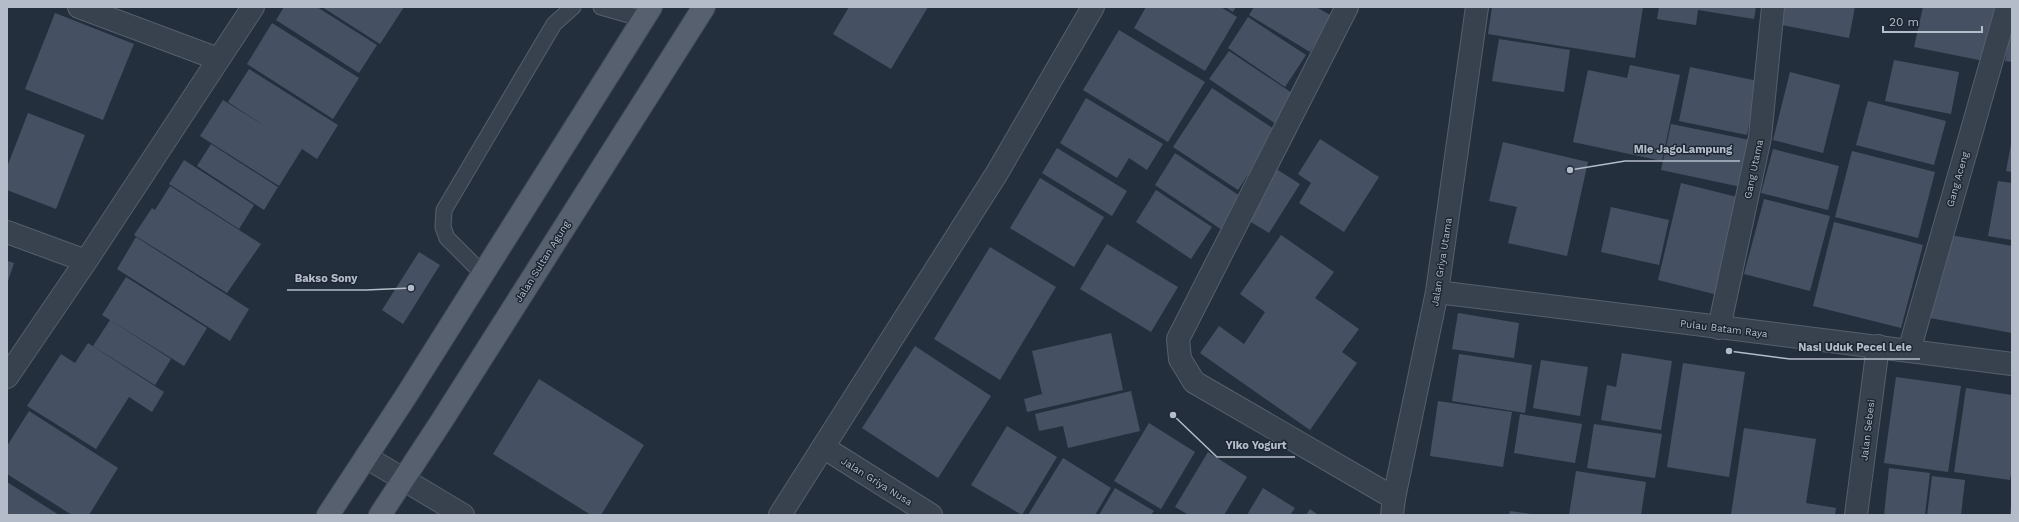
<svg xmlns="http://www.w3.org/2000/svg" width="2019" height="522" font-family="'Work Sans',sans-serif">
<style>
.building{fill:#455162}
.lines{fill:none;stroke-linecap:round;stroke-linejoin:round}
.service-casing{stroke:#565f6c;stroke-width:17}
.minor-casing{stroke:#565f6c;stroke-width:24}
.tertiary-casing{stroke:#565f6c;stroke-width:24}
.primary-casing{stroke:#414a57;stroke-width:24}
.service{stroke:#38414e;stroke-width:15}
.minor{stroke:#38414e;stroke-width:22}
.tertiary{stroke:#38414e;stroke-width:22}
.primary{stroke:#56606e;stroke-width:22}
.labels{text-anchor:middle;stroke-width:3;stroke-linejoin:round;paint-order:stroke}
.street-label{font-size:10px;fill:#b4bcc9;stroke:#1d2633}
.leader{fill:none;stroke:#b4bcc9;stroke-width:1.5}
.callout-dot{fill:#b4bcc9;stroke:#1d2633;stroke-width:1.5}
.callout-label{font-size:11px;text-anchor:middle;font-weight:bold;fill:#b4bcc9;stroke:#1d2633;stroke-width:3;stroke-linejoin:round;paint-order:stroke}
</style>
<rect width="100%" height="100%" fill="#242f3e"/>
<!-- building -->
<path class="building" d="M284,7H317L377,45L359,73L276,20Z
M322,7H404L380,44Z
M849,7H928L891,69L833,34Z
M1146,7H1221L1237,17L1205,71L1134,28Z
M1225,7H1236L1233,12Z
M1254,7H1316L1332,16L1310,52L1249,15Z
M1492,7H1643L1635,58L1488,34Z
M1659,7H1756L1754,19L1698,10L1696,25L1657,19Z
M1780,7H1855L1849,38L1777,24Z
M1923,7H1995L1984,61L1914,47Z
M55,13L134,44L103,120L25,89Z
M1248,17L1306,55L1285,87L1228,48Z
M272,23L359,78L333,119L247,64Z
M2011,28H2012V62L2005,61Z
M1119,30L1205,82L1168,142L1083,90Z
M1499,39L1570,50L1564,92L1492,81Z
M1229,51L1298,97L1279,126L1209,79Z
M1894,60L1959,72L1951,114L1885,101Z
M1630,65L1680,75L1662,161L1573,142L1588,70L1627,78Z
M1690,67L1758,81L1747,135L1679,121Z
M249,69L338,125L317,159L302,149L279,186L200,136L223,100L266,127L228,102Z
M1790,72L1840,85L1823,153L1773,140Z
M1212,88L1277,131L1238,190L1173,147Z
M1086,98L1163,144L1147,170L1129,158L1117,178L1060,143Z
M1868,101L1946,121L1934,165L1856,145Z
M28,113L85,135L56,209L7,190V167Z
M1671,124L1755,141L1746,188L1661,170Z
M1320,139L1379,177L1344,232L1299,203L1311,183L1298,174Z
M1503,142L1588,162L1567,256L1508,243L1517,207L1489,201Z
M211,144L278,187L264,210L197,166Z
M2011,144H2012V172L2006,171Z
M1057,148L1127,191L1112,216L1042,173Z
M1773,149L1839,166L1828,210L1761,193Z
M1852,151L1935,172L1918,238L1835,217Z
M1175,153L1243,198L1222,230L1155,185Z
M184,160L254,205L239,229L169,184Z
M1273,167L1300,184L1269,233L1241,216Z
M1040,178L1104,217L1074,267L1010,228Z
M1998,181L2012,183V240L1988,236Z
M1681,183L1741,198L1718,295L1658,280Z
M170,186L261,244L227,293L134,235L152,208L155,210Z
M1156,190L1212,227L1191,259L1136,222Z
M1764,199L1830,216L1810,291L1744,274Z
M1611,207L1669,220L1659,265L1601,252Z
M1834,222L1923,245L1901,328L1813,306Z
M1945,234L2012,246V333L1930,318Z
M1281,235L1334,272L1315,298L1359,329L1342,352L1357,363L1310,430L1200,353L1219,326L1244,344L1265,312L1240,294Z
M136,237L249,309L230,341L117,269Z
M1107,244L1178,287L1151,332L1080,289Z
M990,247L1056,287L1000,380L934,339Z
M419,252L440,265L403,324L382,310Z
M7,261L14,263L7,284Z
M126,277L207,328L184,366L102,315Z
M1458,313L1519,323L1514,358L1452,349Z
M110,320L171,359L155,385L93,346Z
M1111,333L1123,390L1027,412L1024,399L1042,394L1032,351Z
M88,343L164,392L152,412L129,397L96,449L27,406L61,354L75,363Z
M915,346L991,396L938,478L862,428Z
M1622,353L1672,361L1661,430L1601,420L1607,385L1616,387Z
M1459,354L1532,365L1525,413L1452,401Z
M1541,360L1588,367L1580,416L1533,408Z
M1683,363L1745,372L1729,477L1667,467Z
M1896,377L1961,386L1948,472L1884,463Z
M539,379L644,445L601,515H591L493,454Z
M1966,388L2012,395V467L2010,480L1954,472Z
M1131,391L1140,431L1068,448L1063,426L1039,431L1035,414Z
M1438,401L1512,412L1503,467L1430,456Z
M29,411L118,468L89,515H72L7,474V446Z
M1520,414L1582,424L1575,463L1514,453Z
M1149,423L1195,452L1161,509L1114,481Z
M1594,424L1662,434L1655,478L1587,468Z
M1007,426L1057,457L1022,515L971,485Z
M1744,428L1816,439L1806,503L1836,508L1835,515H1731Z
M1208,452L1247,477L1224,515H1189L1175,507Z
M1063,458L1111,488L1095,515H1028Z
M1889,468L1930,473L1925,515H1884Z
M1576,471L1646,482L1641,515H1569Z
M1932,476L1965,480L1961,515H1927Z
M7,482L59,515H7Z
M1115,488L1154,511L1151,515H1099Z
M1263,488L1295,508L1290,515H1247Z
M2011,505L2012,515H2010Z
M1310,509L1318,515H1306Z
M1510,511L1531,514V515H1509Z"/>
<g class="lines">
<!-- service casing -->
<g class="service-casing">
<path id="service" d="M601,7L643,19
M483,274L447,238L443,227L444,210L554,24L573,7"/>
</g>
<!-- minor casing -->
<g class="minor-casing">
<path id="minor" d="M79,7L218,59
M1347,7L1178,339L1180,359L1194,382L1394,498
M7,232L86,261
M1719,328L1760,137L1773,7
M1909,351L2007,7
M7,377L86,261L253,7
M823,447L931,515
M366,457L463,515
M780,515L997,173L1093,7
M1856,515L1878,346"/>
</g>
<!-- tertiary casing -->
<g class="tertiary-casing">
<path id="tertiary" d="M1437,292C1629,316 1820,339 2012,364
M1392,515L1394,498L1437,292L1477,7"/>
</g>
<!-- primary casing -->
<g class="primary-casing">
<path id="primary" d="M328,515L406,396L651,7
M380,515L441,422L704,7"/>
</g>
<!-- service -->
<use href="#service" class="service"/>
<!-- minor -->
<use href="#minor" class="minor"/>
<!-- tertiary -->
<use href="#tertiary" class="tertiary"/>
<!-- primary -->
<use href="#primary" class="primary"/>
</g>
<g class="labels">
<!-- street labels -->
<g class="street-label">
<text transform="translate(1753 169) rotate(-78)" y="4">Gang Utama</text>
<text transform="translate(1957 179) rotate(-74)" y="4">Gang Aceng</text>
<text transform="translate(542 261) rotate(-58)" y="4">Jalan Sultan Agung</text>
<text transform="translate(1441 262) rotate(-81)" y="4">Jalan Griya Utama</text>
<text transform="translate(1724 328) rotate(7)" y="4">Pulau Batam Raya</text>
<text transform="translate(1867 430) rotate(-83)" y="4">Jalan Sebesi</text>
<text transform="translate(877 481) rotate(32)" y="4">Jalan Griya Nusa</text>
</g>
</g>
<!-- callouts -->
<path class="leader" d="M1570 170L1625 161H1740M411 288L366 290H287M1729 351L1790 359H1920M1173 415L1217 457H1295"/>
<g class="callout-dot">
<circle cx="1570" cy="170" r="4"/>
<circle cx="411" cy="288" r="4"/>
<circle cx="1729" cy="351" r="4"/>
<circle cx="1173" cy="415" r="4"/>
</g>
<g class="callout-label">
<text x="1683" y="153">Mie JagoLampung</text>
<text x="326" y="282">Bakso Sony</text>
<text x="1855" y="351">Nasi Uduk Pecel Lele</text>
<text x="1256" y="449">Yiko Yogurt</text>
</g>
<!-- border -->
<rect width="2019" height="522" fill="none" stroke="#b4bcc9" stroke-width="16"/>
<!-- scale -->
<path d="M1883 26v6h99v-6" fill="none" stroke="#b4bcc9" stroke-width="2"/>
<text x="1889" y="26" font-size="12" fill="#b4bcc9" stroke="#1d2633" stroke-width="3" paint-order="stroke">20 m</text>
</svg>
